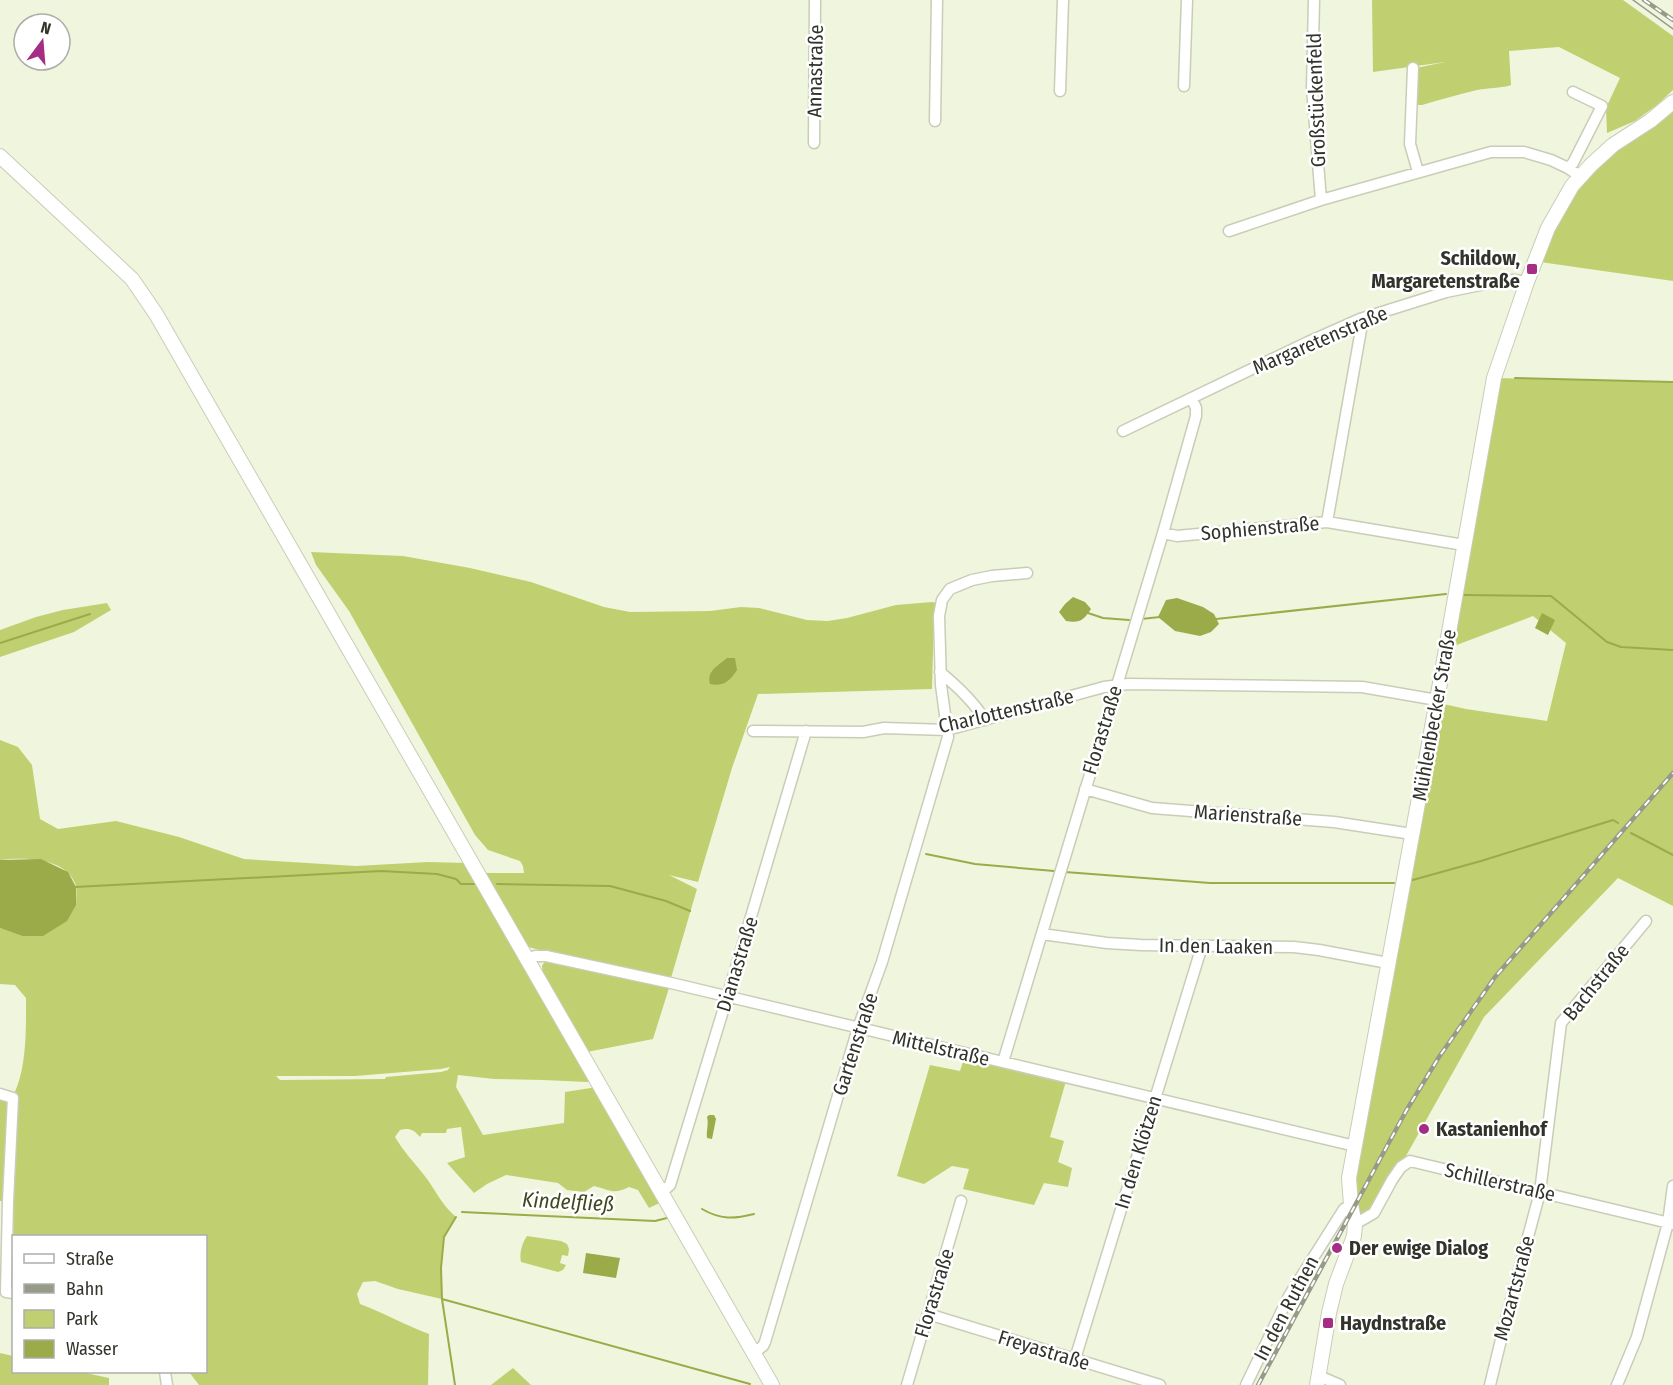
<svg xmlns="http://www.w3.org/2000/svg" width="1673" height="1385" font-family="'Fira Sans Condensed',sans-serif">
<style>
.green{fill:#c0d070;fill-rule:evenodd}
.water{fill:#9cab49}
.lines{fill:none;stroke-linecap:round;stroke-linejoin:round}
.stream{stroke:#9cab49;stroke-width:2}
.minor-casing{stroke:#c9cdb7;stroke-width:13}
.major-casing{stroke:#c9cdb7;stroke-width:16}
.minor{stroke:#fff;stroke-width:10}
.major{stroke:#fff;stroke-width:14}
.tram{stroke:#969a89;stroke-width:1.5}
.rail-casing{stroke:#969a89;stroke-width:4.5}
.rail{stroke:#fff;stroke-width:2;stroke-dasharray:7;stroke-linecap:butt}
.poi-dot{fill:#a52d83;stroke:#fff;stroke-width:2}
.labels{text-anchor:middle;stroke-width:5;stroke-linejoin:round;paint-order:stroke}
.street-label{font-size:20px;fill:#32342b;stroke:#fff}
.poi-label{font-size:20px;font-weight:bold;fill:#32342b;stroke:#fff;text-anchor:start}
.water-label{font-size:21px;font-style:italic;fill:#41481f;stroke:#fff}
</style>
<rect width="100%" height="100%" fill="#f0f5de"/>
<!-- green -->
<path class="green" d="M1372,0H1623L1673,36V90L1657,105L1635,121L1607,133L1606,108L1620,78L1559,47L1509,51L1511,85C1505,88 1483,88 1473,91C1456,95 1439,100 1422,105H1415L1416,68L1445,62L1373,72Z
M1673,108V281L1540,262L1552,230L1580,176Z
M1494,378L1673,382V906L1618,878L1484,1017L1374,1213L1359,1222L1354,1200L1355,1171L1439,703L1466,709L1547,721L1566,643L1533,616L1446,649Z
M311,552L403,556L470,568L531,582L604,607L630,612L710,611L741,607L759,608L807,620L828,621L847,618L896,605L932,602L938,603L934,613L932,689L758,694L732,768L698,882L669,875L697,889L671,978L543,951L525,946L485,873H524L523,866L520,861L488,850L475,835L349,611L316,565Z
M107,603L111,610L74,632L0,657V630L36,617L63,610Z
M0,740L18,747L32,765L40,819L58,829L116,821L179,837L244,859L356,866L428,862L467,863L592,1080L587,1082L543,1080L494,1079L458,1075L456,1087L483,1135L564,1123L565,1092L597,1087L664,1201L649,1208L638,1190L629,1187C613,1195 610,1190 594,1186L584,1192L567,1190L558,1183L506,1175L487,1184L474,1193L447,1163L465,1157L461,1127L447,1129L446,1133H422L420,1137C413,1129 409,1128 400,1130L395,1137C403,1151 414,1162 424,1175C436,1190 440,1203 456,1217L444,1237L441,1268L442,1299L398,1289L375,1281L363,1282L357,1294L360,1304C384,1313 405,1325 429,1334L428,1385H199L189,1372H206V1236H14L13,1293L6,1292L7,1201H0V1094L13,1096C27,1069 26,1029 26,998L15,985L0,984V928L22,936L76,905C76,899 77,891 76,886C67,857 24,857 0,860ZM450,1067L448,1070L441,1072L386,1077L385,1079L280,1080L276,1076H355L441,1069Z
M546,959L669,988L653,1039L587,1052L543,974L542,966Z
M964,1059L1066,1081L1050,1137L1064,1141L1058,1162L1072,1168L1068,1187L1044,1183L1034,1205L963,1189L969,1169L952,1166L924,1184L897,1176L930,1065L960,1071Z
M527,1236L561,1241L567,1244L569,1249L568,1256L562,1255L560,1263L566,1265L563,1270L558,1272L521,1262C519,1254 522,1243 527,1236Z
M0,1353L13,1356L14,1372H81L109,1378V1385H0Z
M513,1368L531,1385H491Z"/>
<!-- water -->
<path class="water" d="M1073,597L1085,602L1091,609C1083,621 1080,623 1066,621L1059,612L1065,604Z
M1177,598L1203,607L1214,614L1219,624L1211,632L1200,636L1175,631L1158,617L1166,600Z
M1542,613L1555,620L1548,635L1535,628Z
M727,658H735L737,670C730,681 723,687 710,684C706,671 718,666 727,658Z
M41,859L68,872L76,887V905L67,921L43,936H22L0,928V860Z
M709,1115H714L716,1119L712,1139L707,1138C706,1131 709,1124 707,1117Z
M586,1253L620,1258L616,1278L583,1273Z"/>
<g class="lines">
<!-- stream -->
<path class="stream" d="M1515,378L1673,382
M1464,595L1551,596L1607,642L1621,647L1673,650
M1088,613L1103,618L1129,620
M1141,619L1160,617
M1216,619L1446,594
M0,643L90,614
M1631,833L1673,855
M926,854L975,864L1054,871
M1065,872L1210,883H1394
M1409,881L1481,861L1613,820L1618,823
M497,884L610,886L666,901L690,911
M75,887L381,871L437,874L456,879L461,884H478
M702,1209C721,1220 734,1219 754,1214
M462,1212L655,1221L671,1217
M442,1299L750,1384
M455,1385L442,1299L441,1268L444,1237L456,1217"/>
<!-- minor casing -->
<g class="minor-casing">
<path id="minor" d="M1314,0L1312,88L1321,200L1491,152H1524L1551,160L1568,168L1580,176
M1413,68L1410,144L1418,172
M1184,86L1187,0
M1060,91L1063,0
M935,121L937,0
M814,143L815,0
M1568,168L1573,163L1602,106L1573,92
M1229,231L1321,200
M1123,431L1308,342L1360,319L1446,292L1495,282L1514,280L1527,282
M1327,522L1362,324L1360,319
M1163,533L1177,536L1327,522L1464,545
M940,672C957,686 974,702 985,720
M753,731L863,732L884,728L947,730L1104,687L1128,684L1362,687L1437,700
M1085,789L1152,808L1334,822L1412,834
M1042,934L1107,943L1141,945L1294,947L1319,950L1388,963
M527,960L535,956H546L671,983L1355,1146
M1003,1062L1163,533L1196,416V408L1192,399
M0,1094L13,1098L8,1201L6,1292L14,1293
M662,1192L670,1185L729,991L806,731
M1355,1224L1374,1213L1392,1180L1401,1167L1410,1161L1673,1224
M928,1314L1160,1385
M753,1353L763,1346L765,1342L858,1028L882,962L948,737L941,685L939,616L942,600L950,589L972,580L992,576L1027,573
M1075,1359L1202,946
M165,1372L167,1385
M1319,1376L1340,1385
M907,1385L961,1201
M1246,1385L1289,1296L1344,1209L1351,1205
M1490,1385L1506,1319L1540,1192L1561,1023L1646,921
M1617,1385L1637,1337L1668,1223L1673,1186"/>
</g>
<!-- major casing -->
<g class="major-casing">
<path id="major" d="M0,156L116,264L132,279L156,314L772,1385
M1317,1385L1329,1313L1336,1284L1354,1236L1355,1224L1351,1205L1349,1178L1437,700L1494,378L1527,282L1548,228L1572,186L1591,165L1613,145L1650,121L1673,102"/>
</g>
<!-- minor -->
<use href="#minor" class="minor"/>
<!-- major -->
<use href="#major" class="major"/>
<!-- tram -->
<path class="tram" d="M1633,0L1673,29"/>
<!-- rail casing -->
<g class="rail-casing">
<path id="rail" d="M1644,0L1673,20
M1258,1385L1406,1111L1439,1057L1495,977L1673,773"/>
</g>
<!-- rail -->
<use href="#rail" class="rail"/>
</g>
<!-- markers -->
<g class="poi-dot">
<rect x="1526" y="263" width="12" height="12" rx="3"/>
<circle cx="1424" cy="1129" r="6"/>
<circle cx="1337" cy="1248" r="6"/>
<rect x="1322" y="1317" width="12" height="12" rx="3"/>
</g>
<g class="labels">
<!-- street labels -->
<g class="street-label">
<text transform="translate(815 71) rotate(-89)" y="7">Annastraße</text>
<text transform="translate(1316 100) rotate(-92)" y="7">Großstückenfeld</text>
<text transform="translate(1320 340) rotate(-23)" y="7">Margaretenstraße</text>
<text transform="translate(1260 528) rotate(-5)" y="7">Sophienstraße</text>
<text transform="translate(1006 711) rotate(-13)" y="7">Charlottenstraße</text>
<text transform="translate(1434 715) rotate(-80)" y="7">Mühlenbecker Straße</text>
<text transform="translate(1102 730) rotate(-73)" y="7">Florastraße</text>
<text transform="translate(1248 815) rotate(4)" y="7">Marienstraße</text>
<text transform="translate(1216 946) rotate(1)" y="7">In den Laaken</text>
<text transform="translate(737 964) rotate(-73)" y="7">Dianastraße</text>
<text transform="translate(1596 982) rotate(-51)" y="7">Bachstraße</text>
<text transform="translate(855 1044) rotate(-72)" y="7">Gartenstraße</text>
<text transform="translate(941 1048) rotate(13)" y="7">Mittelstraße</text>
<text transform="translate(1138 1152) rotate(-73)" y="7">In den Klötzen</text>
<text transform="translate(1500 1182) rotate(13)" y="7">Schillerstraße</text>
<text transform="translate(1514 1288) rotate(-75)" y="7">Mozartstraße</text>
<text transform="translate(934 1293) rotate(-73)" y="7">Florastraße</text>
<text transform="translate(1286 1308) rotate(-62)" y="7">In den Ruthen</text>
<text transform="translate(1044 1350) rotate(17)" y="7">Freyastraße</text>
</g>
<!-- poi labels -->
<g class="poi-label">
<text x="1520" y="265" text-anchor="end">Schildow,<tspan x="1520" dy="23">Margaretenstraße</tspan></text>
<text x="1436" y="1136">Kastanienhof</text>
<text x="1349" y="1255">Der ewige Dialog</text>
<text x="1340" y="1330">Haydnstraße</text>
</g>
<!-- water labels -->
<g class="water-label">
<text transform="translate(568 1202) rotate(3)" y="7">Kindelfließ</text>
</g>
</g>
<!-- legend -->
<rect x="12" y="1235" width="195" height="138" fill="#ffffff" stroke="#adaeaa" stroke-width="1.5"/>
<rect x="24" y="1254" width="30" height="9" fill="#ffffff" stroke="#adaeaa" stroke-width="1.5"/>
<text x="66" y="1265" font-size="18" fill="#32342b">Straße</text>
<rect x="24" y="1284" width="30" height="9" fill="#969a89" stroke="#adaeaa" stroke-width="1.5"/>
<text x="66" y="1295" font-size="18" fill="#32342b">Bahn</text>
<rect x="24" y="1310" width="30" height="18" fill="#c0d070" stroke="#adaeaa" stroke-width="1.5"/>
<text x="66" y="1325" font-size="18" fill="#32342b">Park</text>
<rect x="24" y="1340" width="30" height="18" fill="#9cab49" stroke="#adaeaa" stroke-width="1.5"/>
<text x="66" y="1355" font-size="18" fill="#32342b">Wasser</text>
<!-- north arrow -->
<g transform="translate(42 42) rotate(16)"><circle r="28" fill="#ffffff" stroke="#adaeaa" stroke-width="1.5"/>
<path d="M0-4.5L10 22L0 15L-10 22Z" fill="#a52d83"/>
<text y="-9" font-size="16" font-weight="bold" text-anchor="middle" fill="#32342b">N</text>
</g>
</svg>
